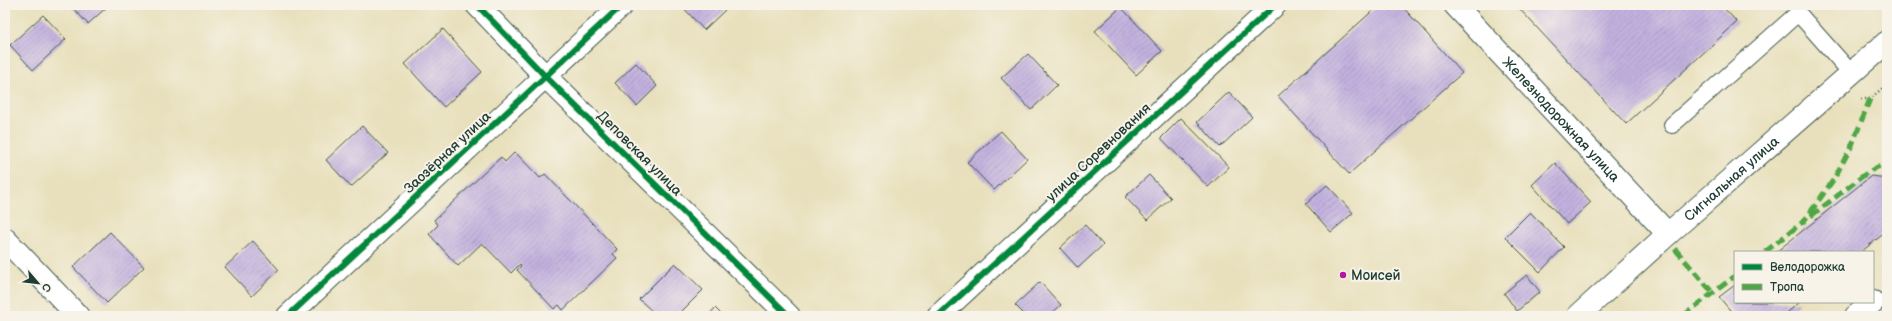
<svg xmlns="http://www.w3.org/2000/svg" width="1892" height="321" font-family="'Balsamiq Sans',sans-serif">
<style>
.building{fill:url(#building-hatch)}
.lines{fill:none;stroke-linecap:round;stroke-linejoin:round}
.service-casing{stroke:#3d5548;stroke-width:18}
.minor-casing{stroke:#3d5548;stroke-width:24}
.tertiary-casing{stroke:#3d5548;stroke-width:24}
.path{stroke:#3d5548;stroke-width:2.5;stroke-dasharray:1 3;stroke-linecap:butt}
.service{stroke:#fff;stroke-width:16}
.minor{stroke:#fff;stroke-width:22}
.tertiary{stroke:#fff;stroke-width:22}
.quiet{stroke:#4fa644;stroke-width:5;stroke-dasharray:10 5;stroke-linecap:butt}
.cycleway-casing{stroke:#f7f3e8;stroke-width:8}
.cycleway{stroke:#00873e;stroke-width:6}
.poi-dot{fill:#b5179e;stroke:#f7f3e8;stroke-width:1.5}
.labels{text-anchor:middle;stroke-width:4;stroke-linejoin:round;paint-order:stroke}
.street-label{font-size:14px;fill:#1f3d34;stroke:#f7f3e8}
.poi-label{font-size:14px;fill:#1f3d34;stroke:#f7f3e8;text-anchor:start}
</style>
<defs>
<pattern id="building-hatch" width="6" height="6" patternUnits="userSpaceOnUse"><rect width="6" height="6" fill="#c3b1df"/><path d="M-1 1l2-2M0 6l6-6M5 7l2-2" fill="none" stroke="#9e91b6"/></pattern>
</defs>
<rect width="100%" height="100%" fill="#f7f3e8"/>
<filter id="ink" filterUnits="userSpaceOnUse"><feTurbulence type="fractalNoise" baseFrequency=".025" numOctaves="2"/><feDisplacementMap in="SourceGraphic" scale="8" xChannelSelector="R" yChannelSelector="G"/><feConvolveMatrix kernelMatrix="1 2 1 2 8 2 1 2 1" color-interpolation-filters="sRGB"/></filter>
<filter id="wash" filterUnits="userSpaceOnUse"><feTurbulence type="fractalNoise" baseFrequency=".012" numOctaves="4" result="noise"/><feDisplacementMap in="SourceGraphic" scale="16" xChannelSelector="R" yChannelSelector="G"/><feGaussianBlur stdDeviation="0.9" result="paint"/><feColorMatrix in="noise" values="0 0 0 0 0 0 0 0 0 0 0 0 0 0 0 0 0 1.4 0 .05"/><feComposite in="paint" operator="in"/></filter>
<g filter="url(#wash)">
<rect width="100%" height="100%" fill="#e8e0bc"/>
<g id="blocks">
<!-- building -->
<path class="building" d="M70,5H109L88,24Z
M681,5H720L725,10L704,30Z
M1379,5H1401L1462,73L1349,174L1278,96Z
M1516,5H1721L1737,22L1626,124Z
M1121,7L1162,51L1136,75L1095,31Z
M43,15L66,39L33,70L10,45Z
M443,29L482,72L444,107L405,64Z
M1028,54L1057,85L1031,110L1001,78Z
M636,63L657,86L637,106L615,83Z
M1229,92L1252,117L1220,147L1197,122Z
M1181,118L1229,167L1208,187L1161,138Z
M362,126L388,153L351,187L326,160Z
M1001,131L1027,159L994,190L967,162Z
M515,152L540,178L545,174L617,249L613,254L617,258L563,310L559,305L554,309L517,270L521,266L520,264L511,273L482,243L458,266L429,234L438,225L434,220L501,157L505,162Z
M1555,163L1591,202L1567,224L1532,185Z
M1149,175L1171,198L1147,220L1125,197Z
M1871,176L1887,178V231L1861,252H1776Z
M1327,185L1353,213L1331,232L1306,204Z
M1530,212L1564,247L1540,272L1505,237Z
M1085,225L1103,245L1078,268L1060,248Z
M110,232L144,267L107,303L73,267Z
M253,241L279,270L252,296L225,267Z
M675,263L703,290L677,316H657L639,299Z
M1527,275L1540,292L1517,311L1504,293Z
M1040,282L1061,305L1049,316H1026L1015,305Z
M1735,285V302H1800L1783,316H1735L1719,297Z
M715,308L723,316H708Z"/>
</g>
</g>
<g filter="url(#ink)">
<use href="#blocks" fill-opacity="0" stroke="#3d5548" stroke-width="1"/>
<g class="lines">
<!-- service casing -->
<g class="service-casing">
<path id="service" d="M1672,125L1798,13L1852,74"/>
</g>
<!-- minor casing -->
<g class="minor-casing">
<g id="minor">
<path d="M477,5L546,77L789,316"/>
<path id="s1" d="M1455,5L1668,234"/>
<path d="M5,239L78,316"/>
<path d="M288,316L622,5"/>
<path d="M938,316L1275,5"/>
<path d="M1856,316L1873,302"/>
</g>
</g>
<!-- tertiary casing -->
<g class="tertiary-casing">
<g id="tertiary">
<path id="s2" d="M1578,316L1668,234L1887,42"/>
</g>
</g>
<!-- path -->
<path class="path" d="M1861,99H1870L1887,84"/>
<!-- service -->
<use href="#service" class="service"/>
<!-- minor -->
<use href="#minor" class="minor"/>
<!-- tertiary -->
<use href="#tertiary" class="tertiary"/>
<!-- quiet -->
<path class="quiet" d="M1811,216L1868,172L1887,162
M1675,249L1713,293
M1765,252L1804,221L1834,179L1852,145L1870,99
M1683,316L1735,276"/>
<!-- cycleway casing -->
<g class="cycleway-casing">
<path id="cycleway" d="M477,5L546,77L789,316
M288,316L622,5
M938,316L1275,5"/>
</g>
<!-- cycleway -->
<use href="#cycleway" class="cycleway"/>
</g>
</g>
<!-- markers -->
<circle class="poi-dot" cx="1343" cy="275" r="4"/>
<g class="labels">
<!-- street labels -->
<g class="street-label">
<text dy="5" stroke="none"><textPath href="#s1" startOffset="156">Железнодорожная улица</textPath></text>
<text transform="translate(447 152) rotate(-43)" y="5">Заозёрная улица</text>
<text transform="translate(1098 152) rotate(-43)" y="5">улица Соревнования</text>
<text transform="translate(640 153) rotate(45)" y="5">Деповская улица</text>
<text dy="5" stroke="none"><textPath href="#s2" startOffset="206">Сигнальная улица</textPath></text>
</g>
<!-- poi labels -->
<g class="poi-label">
<text x="1351" y="280">Моисей</text>
</g>
</g>
<!-- margin -->
<rect width="1892" height="321" fill="none" stroke="#f7f3e8" stroke-width="20"/>
<!-- legend -->
<rect x="1734" y="251" width="140" height="52" fill="#f7f3e8" stroke="#a1aaa0"/>
<rect x="1742" y="264" width="20" height="6" fill="#00873e" stroke="#a1aaa0"/>
<text x="1770" y="271" font-size="12" fill="#1f3d34">Велодорожка</text>
<rect x="1742" y="284" width="20" height="6" fill="#4fa644" stroke="#a1aaa0"/>
<text x="1770" y="291" font-size="12" fill="#1f3d34">Тропа</text>
<!-- north arrow -->
<g transform="translate(38 283) rotate(118)" stroke="#f7f3e8" stroke-width="3" paint-order="stroke">
<path d="M0-3L7 15L0 10L-7 15Z" fill="#1f3d34"/>
<text y="-6" font-size="11" font-weight="bold" text-anchor="middle" fill="#1f3d34">С</text>
</g>
</svg>
